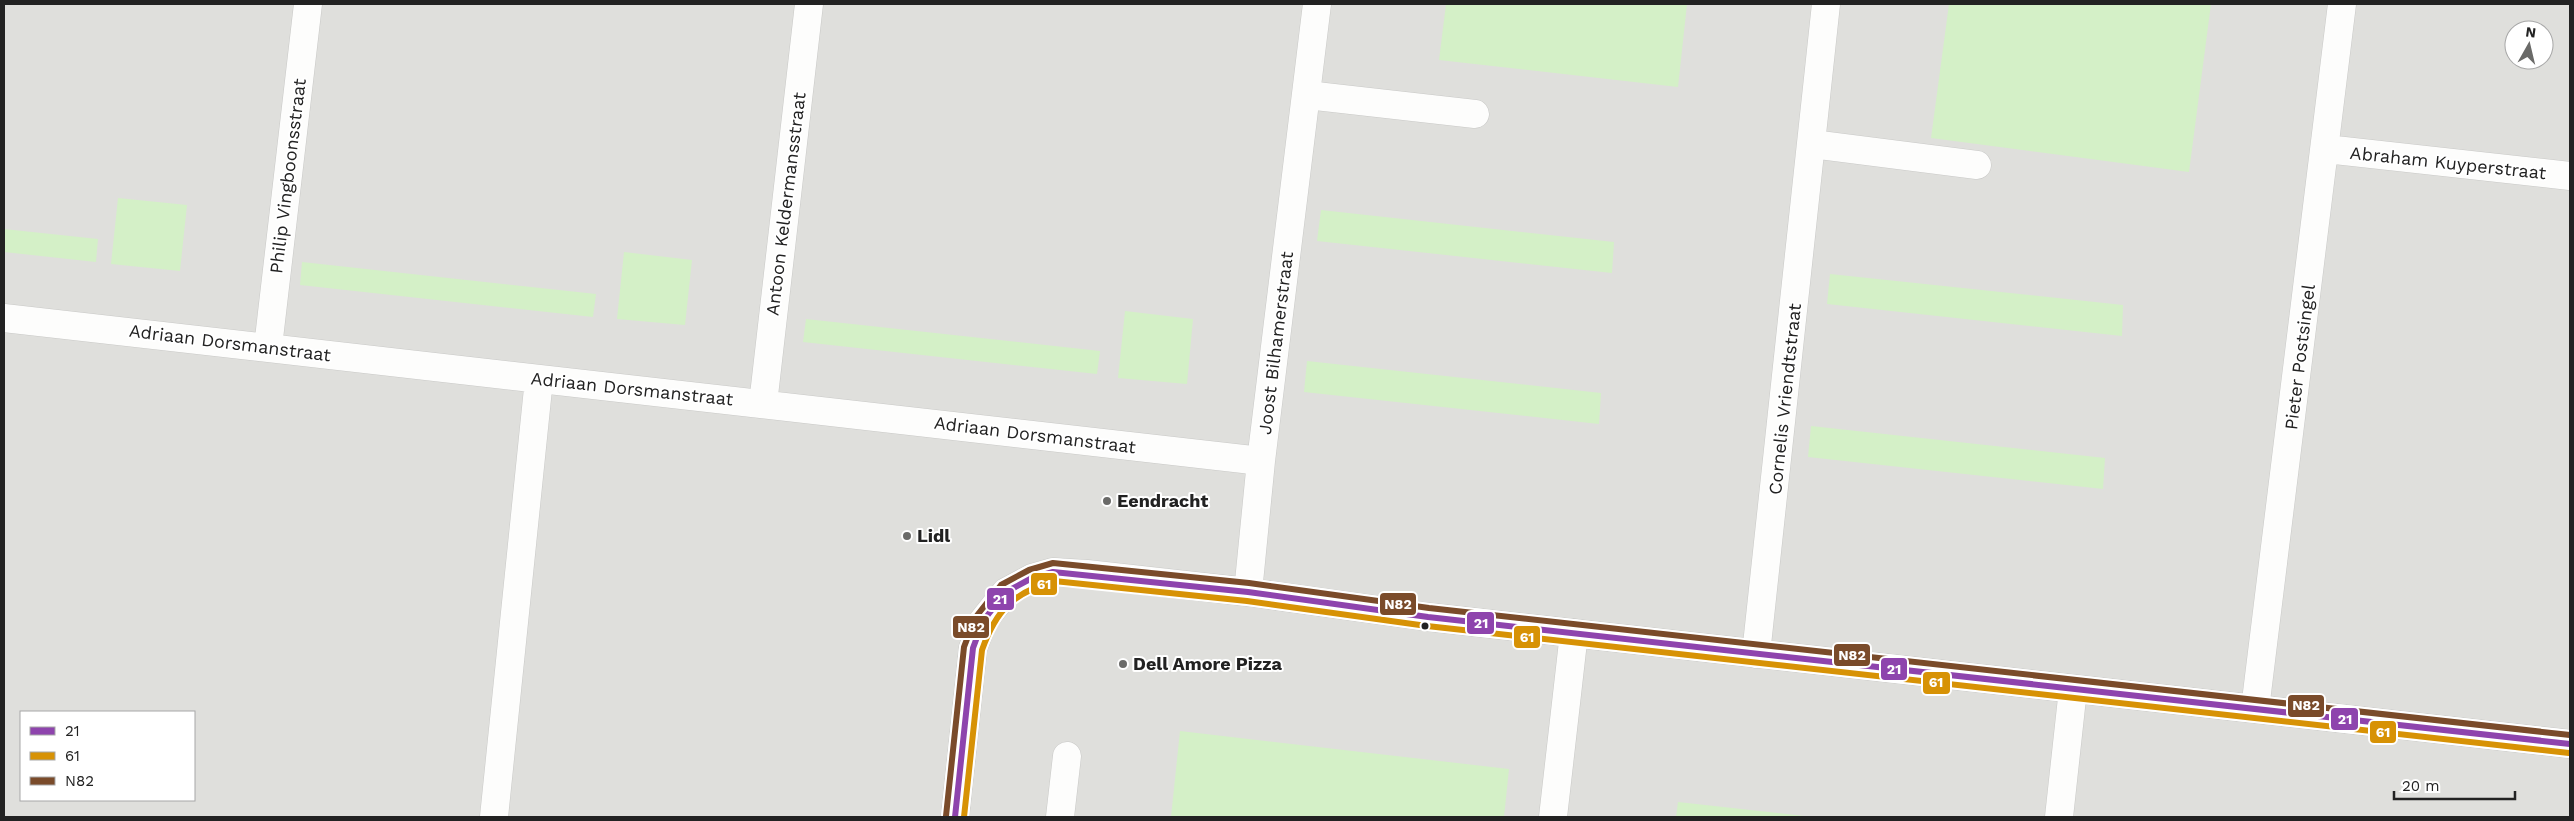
<svg xmlns="http://www.w3.org/2000/svg" width="2574" height="821" font-family="'Work Sans',sans-serif">
<style>
.residential{fill:#dfdfdc;fill-rule:evenodd}
.grass{fill:#d4f0c7}
.lines{fill:none;stroke-linecap:round;stroke-linejoin:round}
.minor-casing{stroke:#c9c9c7;stroke-width:29}
.minor{stroke:#fdfdfc;stroke-width:28}
.bus-1-casing{stroke:#fff;stroke-width:10}
.bus-2-casing{stroke:#fff;stroke-width:10}
.bus-3-casing{stroke:#fff;stroke-width:10}
.bus-1{stroke:#8e44ad;stroke-width:6}
.bus-2{stroke:#d79205;stroke-width:6}
.bus-3{stroke:#7a4b2a;stroke-width:6}
.poi-dot{fill:#6a6a68;stroke:#fff;stroke-width:2}
.bus-dot{fill:#222;stroke:#fff;stroke-width:2}
.labels{text-anchor:middle;stroke-width:4;stroke-linejoin:round;paint-order:stroke}
.street-label{font-size:18px;fill:#222;stroke:#fff}
.poi-label{font-size:18px;font-weight:bold;fill:#222;stroke:#fff;text-anchor:start}
.line-badge{stroke:#fff;stroke-width:2}
.badge-label{font-size:14px;text-anchor:middle;font-weight:bold;fill:#fff}
</style>
<rect width="100%" height="100%" fill="#f0f0eb"/>
<!-- residential -->
<path class="residential" d="M4,4H2570V817H4ZM2514,30H2544V60H2514ZM21,712H194V800H21Z"/>
<!-- grass -->
<path class="grass" d="M1446,4H1687L1678,87L1439,60Z
M1949,4H2211L2189,172L1931,138Z
M118,198L187,205L180,271L111,264Z
M1321,210L1614,242L1612,273L1317,241Z
M4,229L98,239L96,262L4,252Z
M624,252L692,260L685,325L617,319Z
M302,262L596,294L593,317L300,285Z
M1830,274L2123,305L2122,336L1827,304Z
M1125,311L1193,319L1187,384L1118,378Z
M806,319L1100,351L1097,374L803,342Z
M1307,361L1601,393L1599,424L1304,392Z
M1811,426L2105,458L2103,489L1808,457Z
M1180,731L1509,769L1504,817H1171Z
M1678,802L1813,817H1676Z"/>
<g class="lines">
<!-- minor casing -->
<g class="minor-casing">
<path id="minor" d="M1307,95L1475,114
M1812,144L1977,165
M2326,149L2570,176
M4,318L1261,461
M268,347L308,4
M763,404L809,4
M1248,592L1261,461L1317,4
M1756,654L1826,4
M2255,709L2342,4
M494,817L539,379
M955,817L973,648L983,621L1006,592L1032,578L1053,572L1087,574L1248,592L1428,617L2570,744
M1060,817L1067,756
M1553,817L1574,633
M2059,817L2073,689"/>
</g>
<!-- minor -->
<use href="#minor" class="minor"/>
<!-- bus-1 casing -->
<g class="bus-1-casing">
<path id="bus-1" d="M955,817L973,648L983,621L1006,592L1032,578L1053,572L1248,592L1428,617L2570,744"/>
</g>
<!-- bus-2 casing -->
<g class="bus-2-casing">
<path id="bus-2" d="M964,817L982,650C996,610 1013,593 1054,581L1247,601L1427,626L2569,753"/>
</g>
<!-- bus-3 casing -->
<g class="bus-3-casing">
<path id="bus-3" d="M946,816L964,647L975,618L1001,585L1029,570L1053,563L1249,583L1429,608L2570,735"/>
</g>
<!-- bus-1 -->
<use href="#bus-1" class="bus-1"/>
<!-- bus-2 -->
<use href="#bus-2" class="bus-2"/>
<!-- bus-3 -->
<use href="#bus-3" class="bus-3"/>
</g>
<!-- markers -->
<g class="poi-dot">
<circle cx="1107" cy="501" r="5"/>
<circle cx="907" cy="536" r="5"/>
<circle cx="1123" cy="664" r="5"/>
</g>
<circle class="bus-dot" cx="1425" cy="626" r="4.5"/>
<g class="labels">
<!-- street labels -->
<g class="street-label">
<text transform="translate(2448 163) rotate(6)" y="6">Abraham Kuyperstraat</text>
<text transform="translate(288 176) rotate(-83)" y="6">Philip Vingboonsstraat</text>
<text transform="translate(786 204) rotate(-83)" y="6">Antoon Keldermansstraat</text>
<text transform="translate(230 343) rotate(7)" y="6">Adriaan Dorsmanstraat</text>
<text transform="translate(1276 343) rotate(-83)" y="6">Joost Bilhamerstraat</text>
<text transform="translate(2300 357) rotate(-83)" y="6">Pieter Postsingel</text>
<text transform="translate(632 389) rotate(6)" y="6">Adriaan Dorsmanstraat</text>
<text transform="translate(1785 399) rotate(-84)" y="6">Cornelis Vriendtstraat</text>
<text transform="translate(1035 435) rotate(7)" y="6">Adriaan Dorsmanstraat</text>
</g>
<!-- poi labels -->
<g class="poi-label">
<text x="1117" y="507">Eendracht</text>
<text x="917" y="542">Lidl</text>
<text x="1133" y="670">Dell Amore Pizza</text>
</g>
</g>
<g class="line-badge">
<rect x="1030" y="572" width="28" height="24" rx="5" fill="#d79205"/>
<rect x="986" y="587" width="29" height="24" rx="5" fill="#8e44ad"/>
<rect x="1379" y="592" width="38" height="24" rx="5" fill="#7a4b2a"/>
<rect x="1466" y="611" width="29" height="24" rx="5" fill="#8e44ad"/>
<rect x="952" y="615" width="38" height="24" rx="5" fill="#7a4b2a"/>
<rect x="1513" y="625" width="28" height="24" rx="5" fill="#d79205"/>
<rect x="1833" y="643" width="38" height="24" rx="5" fill="#7a4b2a"/>
<rect x="1880" y="657" width="28" height="24" rx="5" fill="#8e44ad"/>
<rect x="1922" y="671" width="29" height="24" rx="5" fill="#d79205"/>
<rect x="2287" y="694" width="38" height="24" rx="5" fill="#7a4b2a"/>
<rect x="2330" y="707" width="29" height="24" rx="5" fill="#8e44ad"/>
<rect x="2369" y="720" width="28" height="24" rx="5" fill="#d79205"/>
</g>
<g class="badge-label">
<text x="1044" y="589">61</text>
<text x="1000" y="604">21</text>
<text x="1398" y="609">N82</text>
<text x="1481" y="628">21</text>
<text x="971" y="632">N82</text>
<text x="1527" y="642">61</text>
<text x="1852" y="660">N82</text>
<text x="1894" y="674">21</text>
<text x="1936" y="687">61</text>
<text x="2306" y="710">N82</text>
<text x="2345" y="724">21</text>
<text x="2383" y="737">61</text>
</g>
<!-- border -->
<rect width="2574" height="821" fill="none" stroke="#222222" stroke-width="10"/>
<!-- legend -->
<rect x="20" y="711" width="175" height="90" fill="#ffffff" stroke="#a7a7a7"/>
<rect x="30" y="727" width="25" height="8" fill="#8e44ad" stroke="#a7a7a7"/>
<text x="65" y="736" font-size="15" fill="#222222">21</text>
<rect x="30" y="752" width="25" height="8" fill="#d79205" stroke="#a7a7a7"/>
<text x="65" y="761" font-size="15" fill="#222222">61</text>
<rect x="30" y="777" width="25" height="8" fill="#7a4b2a" stroke="#a7a7a7"/>
<text x="65" y="786" font-size="15" fill="#222222">N82</text>
<!-- north arrow -->
<g transform="translate(2529 45) rotate(8)"><circle r="24" fill="#ffffff" stroke="#a7a7a7"/>
<path d="M0-4L9 19L0 12L-9 19Z" fill="#6a6a68"/>
<text y="-8" font-size="14" font-weight="bold" text-anchor="middle" fill="#222222">N</text>
</g>
<!-- scale -->
<path d="M2394 791v8h121v-8" fill="none" stroke="#222222" stroke-width="2.5"/>
<text x="2402" y="791" font-size="15" fill="#222222" stroke="#ffffff" stroke-width="4" paint-order="stroke">20 m</text>
</svg>
